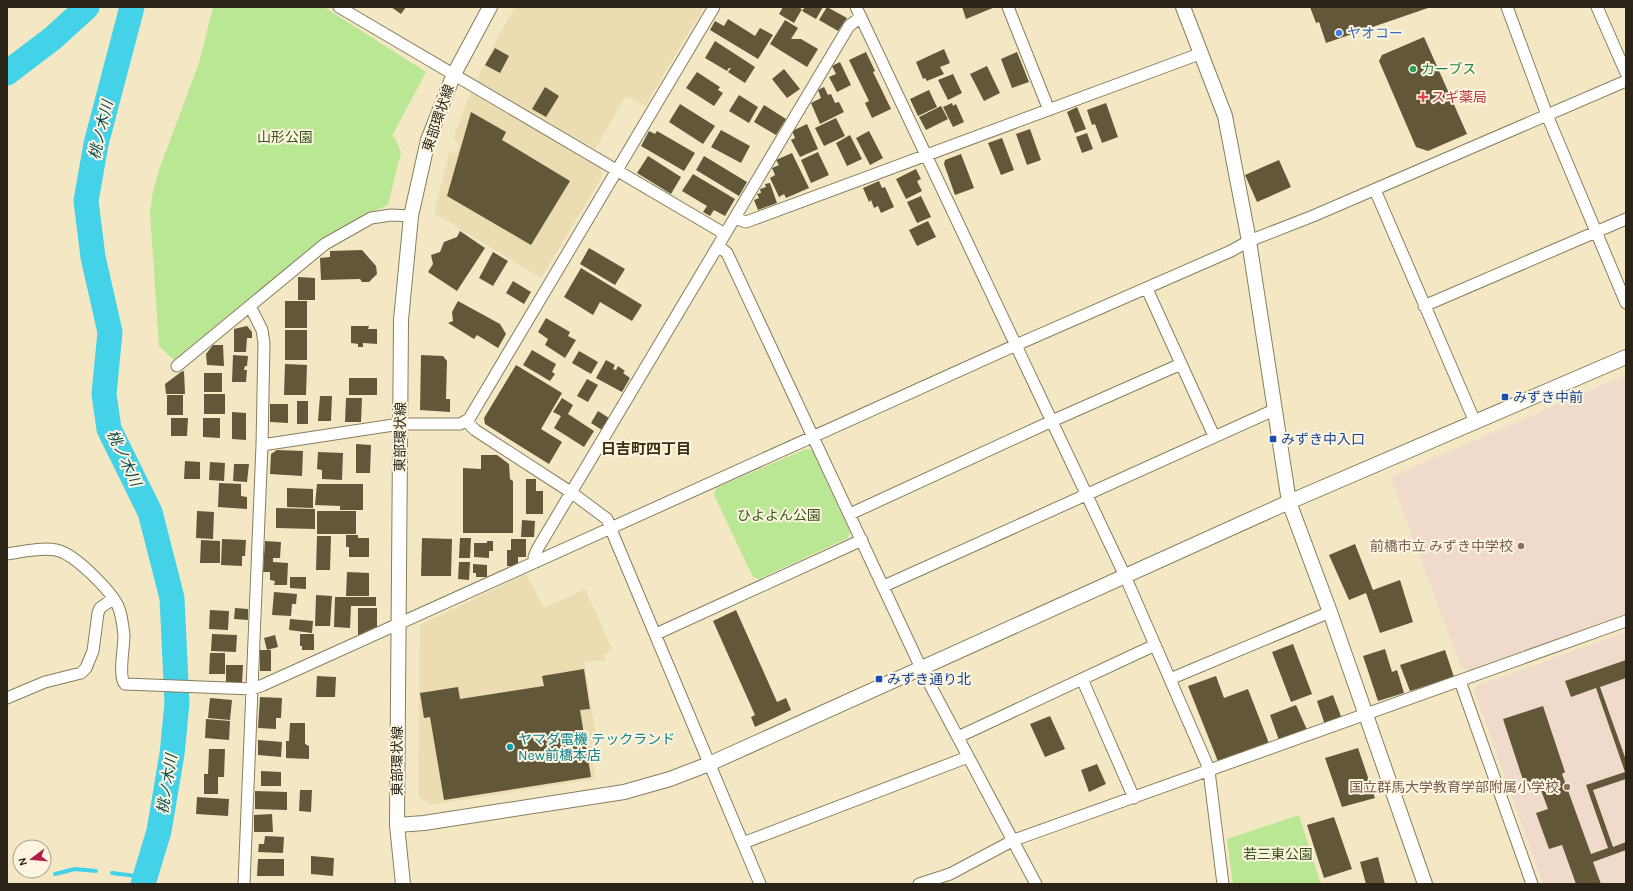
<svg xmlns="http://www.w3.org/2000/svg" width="1633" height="891" font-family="Karla,'Noto Sans JP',sans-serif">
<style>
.built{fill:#ebdcb2}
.education{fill:#efdacc}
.green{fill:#b9e793}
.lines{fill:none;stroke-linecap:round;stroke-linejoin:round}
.stream{stroke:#44d2e9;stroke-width:4}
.river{stroke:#44d2e9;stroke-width:25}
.building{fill:#625738}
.minor-casing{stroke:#887d5d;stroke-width:13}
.tertiary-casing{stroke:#887d5d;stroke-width:16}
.minor{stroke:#fff;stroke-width:11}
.tertiary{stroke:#fff;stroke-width:14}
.shop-dot{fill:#3f7fe0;stroke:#fdf5e0;stroke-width:1.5}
.leisure-dot{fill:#2e9e5b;stroke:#fdf5e0;stroke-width:1.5}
.health-dot{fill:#e0444e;stroke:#fdf5e0;stroke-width:1.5}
.transit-dot{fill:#1a4fb4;stroke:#fdf5e0;stroke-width:1.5}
.education-dot{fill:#8d6e63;stroke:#fdf5e0;stroke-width:1.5}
.culture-dot{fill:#0f9aa8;stroke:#fdf5e0;stroke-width:1.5}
.labels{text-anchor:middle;stroke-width:4;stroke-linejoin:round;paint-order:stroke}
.shop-label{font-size:14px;fill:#366cbe;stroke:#fdf5e0;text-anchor:start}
.leisure-label{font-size:14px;fill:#27864d;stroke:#fdf5e0;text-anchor:start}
.health-label{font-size:14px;fill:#be3a42;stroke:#fdf5e0;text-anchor:start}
.street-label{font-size:14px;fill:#292417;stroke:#fdf5e0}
.park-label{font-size:14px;fill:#38551b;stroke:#fdf5e0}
.transit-label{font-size:14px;fill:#164399;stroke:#fdf5e0;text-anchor:start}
.education-label{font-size:14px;fill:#785e54;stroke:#fdf5e0;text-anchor:end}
.culture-label{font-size:14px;fill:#0d838f;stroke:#fdf5e0;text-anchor:start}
.water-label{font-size:15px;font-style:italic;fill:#0b4a53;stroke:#fdf5e0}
.neighbourhood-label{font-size:15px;font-weight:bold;fill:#3a3011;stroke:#fdf5e0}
</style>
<rect width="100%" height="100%" fill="#f4e8c4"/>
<!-- built -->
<path class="built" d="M515,7H704L645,106L626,96L595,149L477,80L500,33Z
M471,91L601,169L602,177L541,278L434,213L449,153L456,152L459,148L457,141L453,139Z
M526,574L544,608L585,589L612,649L605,655L606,660L584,662L599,753L592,754L595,779L431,805L418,796L420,625Z"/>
<!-- education -->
<path class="education" d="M1626,375V614L1468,671L1461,667L1390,477Z
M1626,632V884H1543L1474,690L1477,686Z"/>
<!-- green -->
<path class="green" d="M213,7H324L426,72L392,136L395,138L401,152L388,205L360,217L314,245L174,360L159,346L150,212L153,192L159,170L199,63Z
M806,449L812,450L850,532L848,538L759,579L753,577L714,495L716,488Z
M1299,815L1321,884H1233L1227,839Z"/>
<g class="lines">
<!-- stream -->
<path class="stream" d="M112,873L144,877
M55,874L75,869L96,871"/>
<!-- river -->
<path class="river" d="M132,7L96,144L86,201L93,257L110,332L104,394L109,429L150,512L172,598L177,703L172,754L159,831L143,884
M7,73L53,38L87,7"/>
</g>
<!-- building -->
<path class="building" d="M391,7H406L401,14Z
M783,7H797L802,9L794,23L779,14Z
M805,7H823L816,19L802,11Z
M827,7L847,18L838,31L819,20Z
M962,7H995L966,19Z
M1310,7H1428V8L1326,43L1319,22L1316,23Z
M728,19L755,36L760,28L773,35L758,59L710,30L715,21L724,26Z
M785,20L798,28L791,39H801L818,49L807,67L770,44Z
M1424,37L1467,134L1428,151L1416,147L1379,61L1382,55Z
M715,41L755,67L745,83L728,72L731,68H729L727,71L705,58Z
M495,48L509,56L500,73L485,65Z
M944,49L950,63L940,67L944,74L927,81L925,78L923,79L916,62Z
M866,52L875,71L873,72L891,109L872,118L865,103L869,101L849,60Z
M1017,52L1029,82L1012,88L1001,59Z
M840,62L851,85L837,92L829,77L836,74L832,66Z
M987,66L1000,93L984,101L970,74Z
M784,69L800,89L787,98L772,79Z
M697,72L720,87L718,90L723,93L714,106L686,88Z
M953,74L962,93L948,100L938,80Z
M545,87L559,96L546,117L532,109Z
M824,87L828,95L831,94L835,103L839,102L844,112L820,124L811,103L821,98L818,90Z
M929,90L937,107L918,116L910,99Z
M739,95L758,107L749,123L729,111Z
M952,103L953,106L956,104L964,122L953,127L943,107Z
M1106,103L1118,137L1102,143L1095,124L1092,125L1087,110Z
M680,104L715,126L703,144L669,122Z
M764,105L786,119L776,135L754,122Z
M941,106L948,119L926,130L919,117Z
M1077,107L1086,129L1075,133L1067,112Z
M471,112L506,132L502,140L570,181L531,245L447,196Z
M836,118L845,136L824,146L815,128Z
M807,124L818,149L800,157L791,140L795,138L792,131Z
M1030,129L1041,160L1027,165L1016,134Z
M721,130L750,146L741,163L711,147Z
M649,131L655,134L657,131L695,153L684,171L641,146Z
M869,131L883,158L870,165L856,138Z
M1087,133L1093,149L1082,153L1076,137Z
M850,135L862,159L847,166L836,143Z
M1002,138L1014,170L1001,175L988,143Z
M818,152L829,175L811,183L801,160Z
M792,153L809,188L786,198L784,194L779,197L770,178L775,175L772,168L779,165L776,160Z
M961,154L974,188L955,195L944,164L945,160Z
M648,156L681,177L671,194L637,173Z
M704,156L747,182L739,196L696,170Z
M1279,160L1291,187L1257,202L1245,175Z
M916,169L921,179L917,181L922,191L906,199L896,179Z
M693,174L735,199L725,216L714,210L710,216L703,212L707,206L682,191Z
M879,181L882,188L885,187L894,207L881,213L878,206L874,208L871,200L869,202L863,188Z
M770,183L777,203L758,210L754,200L759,198L757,194L761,193L760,189L766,187L765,184Z
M921,196L931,217L917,223L907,202Z
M928,221L936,237L917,246L909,230Z
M460,231L485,248L457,291L428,272L433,264L431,255L440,252L444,242L457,237Z
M589,248L625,269L615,285L580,264Z
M362,250L376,266L377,274L369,282H362L360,279L321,280L320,258L330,257V251Z
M493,252L508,261L493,286L479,278Z
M581,268L642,305L632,321L600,302L593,315L564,297Z
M298,277L315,278V300H298Z
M513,281L531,292L524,304L506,293Z
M285,301H307V328H285Z
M458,301L500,324L506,334L498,348L477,335L474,339L448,323L453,321L452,312Z
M546,318L570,332L568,336L576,340L565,358L545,345L548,339L538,332Z
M247,326L252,332V338H247L246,352H234V329Z
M351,326H369L368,329H377V344L363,343V347H358V344L351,343Z
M285,330H307V360H285Z
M213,345H223L224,366L207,365L206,354Z
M532,350L556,364L552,372L555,374L550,381L523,365Z
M579,351L598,362L591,374L572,363Z
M233,355L248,356L247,366H245L244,370H247L246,382H232Z
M421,355L443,356L447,361L446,399H450V412L420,410Z
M606,360L615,365L613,369L616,370L618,366L625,371L623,373L630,378L622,392L596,378Z
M285,364L307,365L306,395H284Z
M516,365L562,393L541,429L562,442L549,464L485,424L484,418Z
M184,371L185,394H166L165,384L181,372Z
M204,373H222V392H204Z
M349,378H377V395H349Z
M587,379L598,385L588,402L577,396Z
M204,394H225V414H204Z
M167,395H183V415H167Z
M320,396H332L331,421H318Z
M346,398H362L361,422H345Z
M562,398L573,405L568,414L594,431L584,447L554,428L561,416L553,412Z
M297,401H308V424H297Z
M270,404H288V423L270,422Z
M598,411L609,418L602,430L591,423Z
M232,412L246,413V440L232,439Z
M171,418H188L187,436H171Z
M203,418H220V438L203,437Z
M356,444L371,445L370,473H356Z
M277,450L303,451L302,476L270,474L271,454Z
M318,452L343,453L342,480L322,479V470L317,469Z
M481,455H497L509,464L510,479L513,481V533H463V468L481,469Z
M185,461L200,462V479H184Z
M210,462L225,463L224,481L209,480Z
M234,464H249L247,482L233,481Z
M526,479H536V491H543V514H526Z
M219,483L241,484V496L247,497V509L218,507Z
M317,484H363V510H340V506L315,505Z
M287,488L313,489V508L287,507Z
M276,508L315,509V529L276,528Z
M197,511L214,512L213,539L196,538Z
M317,511H356V534H317Z
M522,520L535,521L534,537H521Z
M346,535H358V538H369V557H349V547H346Z
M317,536H331L330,570H316Z
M422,538L452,539L451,576H421Z
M460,538H471L470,558H459Z
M222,539L246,540L245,556H242V566L221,565Z
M511,539H526V557H518V566H507V550H511Z
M201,540L220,541V563H200Z
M265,541L281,542L280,558H273V562L288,563L287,585H274L275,581L270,580V572H263Z
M487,541H493V551H489V558L474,557V543H487Z
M1355,544L1373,590L1400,580L1413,622L1380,633L1366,593L1349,600L1329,555Z
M459,562H470L469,580L458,579Z
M473,564L487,565V577H476V573H473Z
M347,572L369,573V596H346Z
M290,577H306V589L290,588Z
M274,592L297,594L296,604H292L291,616L272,615Z
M316,595L332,596L330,626H315Z
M335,597H376V606H351L350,628L334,627Z
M235,608L248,609V620L234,619Z
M358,608H377V627L358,636Z
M210,610L229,611L228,630L209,629Z
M736,610L777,702L786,698L791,710L755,727L751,717L755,715L713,621Z
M290,619L313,621L312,633L289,630Z
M212,634L237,635L236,652L211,651Z
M300,634H314V650H302V646H300Z
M275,635L278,647L267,650L264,638Z
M1293,644L1312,694L1291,702L1272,652Z
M1385,649L1392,672L1397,670L1404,693L1378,701L1363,656Z
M260,650H271V671H260Z
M1445,650L1454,677L1410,691L1400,665Z
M210,653H225V674H209Z
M1626,660V678L1600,687L1626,760V779L1593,790L1613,847L1626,842V850L1593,862L1601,884H1576L1562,845L1549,849L1536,813L1548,809L1538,782L1525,786L1503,719L1543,706L1565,772L1562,774L1591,854L1608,848L1586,785L1625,772L1596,688L1571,697L1565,681Z
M226,665H243L242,683L226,682Z
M584,669L590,709L580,710L591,777L444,800L430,717L424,718L420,693L458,687L460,699L544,686L542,676Z
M317,676L336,677L335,697H316Z
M1216,676L1224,698L1248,689L1270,746L1219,764L1188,686Z
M1333,695L1342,719L1325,725L1317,701Z
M260,697L282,698L281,718H276V729L258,728Z
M210,698L232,700L230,720L208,718Z
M1296,705L1308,732L1280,743L1270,715Z
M1050,716L1065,749L1045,757L1030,724Z
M206,719L230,721L229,740L205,738Z
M290,723H305V744L309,746V759L286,758V741H289Z
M258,740L282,742L281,757L258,755Z
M1358,748L1375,798L1342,807L1325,758Z
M209,749H225L224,777H218V794H204V774H208Z
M1097,764L1106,784L1089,792L1081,770Z
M261,771L281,772V786H261Z
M300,790H312L311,812L299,811Z
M255,791L287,792V810L255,809Z
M197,797L229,799L228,816L196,814Z
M272,814L273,832H254V815Z
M1334,817L1352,869L1324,878L1307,825Z
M265,836L284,837L283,853L258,852L259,844H264Z
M311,856L334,858L333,876L311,874Z
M1378,857L1385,884H1366L1360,862Z
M258,859H284V876H257Z"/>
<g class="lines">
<!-- minor casing -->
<g class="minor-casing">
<path id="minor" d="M339,7L725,234
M856,7L1125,576L1206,762L1209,771L1223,884
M1008,7L1049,110
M1507,7L1547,115L1626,303
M1597,7L1626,73
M1375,190L1475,422
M735,218L746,222L1202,53
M718,246L727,253L921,668L1036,884
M1147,289L1214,436
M1424,306L1626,219
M177,366L325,244L371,218L391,215L411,216
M467,422L475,430L572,493L607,519L615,539L760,884
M262,445L400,424H460L469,419L714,7
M850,514L1052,421L1181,364
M7,554C22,552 40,547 56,550C74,553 110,590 118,606C122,615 123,626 124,636C124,647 118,677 125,684L252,689L263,685L1016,345L1231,251L1249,241L1313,216L1626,81
M536,562L534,557L538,548L849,26L861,17
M884,586L1274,410
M656,634L862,540
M1082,679L1134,798
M1170,679L1330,612
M1460,681L1532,884
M7,698L45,682L81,673L86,668L93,651L98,613L100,608L113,599
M958,737L1155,645
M743,843L968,757
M244,884L262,445L264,343L262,330L250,306
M919,884L950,874L1014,840L1626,621"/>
</g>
<!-- tertiary casing -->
<g class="tertiary-casing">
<path id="tertiary" d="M1183,7L1225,116L1249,241L1289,502L1330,612L1425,884
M397,825L424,823L624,792L670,779L709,764L1289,502L1626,357
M403,884L397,825L401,320L411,216L428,140L454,74L490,7"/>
</g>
<!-- minor -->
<use href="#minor" class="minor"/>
<!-- tertiary -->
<use href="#tertiary" class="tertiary"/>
</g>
<!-- markers -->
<circle class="shop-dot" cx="1339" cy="33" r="4"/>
<circle class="leisure-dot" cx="1413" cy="69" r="4"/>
<path class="health-dot" d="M1421 91h4v4h4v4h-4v4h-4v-4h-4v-4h4z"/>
<g class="transit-dot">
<rect x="1501" y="393" width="8" height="8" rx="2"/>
<rect x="1269" y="435" width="8" height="8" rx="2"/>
<rect x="875" y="675" width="8" height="8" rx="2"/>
</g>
<g class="education-dot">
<circle cx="1521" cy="546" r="4"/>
<circle cx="1567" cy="787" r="4"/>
</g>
<circle class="culture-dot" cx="510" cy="747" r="4"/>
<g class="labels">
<!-- shop labels -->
<g class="shop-label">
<text x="1347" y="38">ヤオコー</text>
</g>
<!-- leisure labels -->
<g class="leisure-label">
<text x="1421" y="74">カーブス</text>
</g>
<!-- health labels -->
<g class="health-label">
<text x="1431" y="102">スギ薬局</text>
</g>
<!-- street labels -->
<g class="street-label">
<text transform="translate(438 118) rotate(-71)" y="5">東部環状線</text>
<text transform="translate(400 437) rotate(-89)" y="5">東部環状線</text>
<text transform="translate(397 761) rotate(-90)" y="5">東部環状線</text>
</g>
<!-- park labels -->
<g class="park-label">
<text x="285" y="142">山形公園</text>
<text x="779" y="520">ひよよん公園</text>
<text x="1278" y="859">若三東公園</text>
</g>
<!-- transit labels -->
<g class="transit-label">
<text x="1513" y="402">みずき中前</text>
<text x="1281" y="444">みずき中入口</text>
<text x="887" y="684">みずき通り北</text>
</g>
<!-- education labels -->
<g class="education-label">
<text x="1513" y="551">前橋市立 みずき中学校</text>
<text x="1559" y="792">国立群馬大学教育学部附属小学校</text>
</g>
<!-- culture labels -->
<g class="culture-label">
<text x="518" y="744">ヤマダ電機 テックランド<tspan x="518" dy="16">New前橋本店</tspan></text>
</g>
<!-- water labels -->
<g class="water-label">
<text transform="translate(101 130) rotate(-77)" y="5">桃ノ木川</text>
<text transform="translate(124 458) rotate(65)" y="5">桃ノ木川</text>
<text transform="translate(167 784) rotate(-81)" y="5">桃ノ木川</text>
</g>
<!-- neighbourhood labels -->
<g class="neighbourhood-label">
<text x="646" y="454">日吉町四丁目</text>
</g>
</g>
<!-- border -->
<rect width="1633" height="891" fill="none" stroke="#292417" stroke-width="16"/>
<!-- north arrow -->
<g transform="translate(32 859) rotate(254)"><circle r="19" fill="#fdf5e0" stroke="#a8a190"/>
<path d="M0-3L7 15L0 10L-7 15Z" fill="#b2204a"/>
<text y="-6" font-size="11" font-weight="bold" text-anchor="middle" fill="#292417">N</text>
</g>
</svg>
